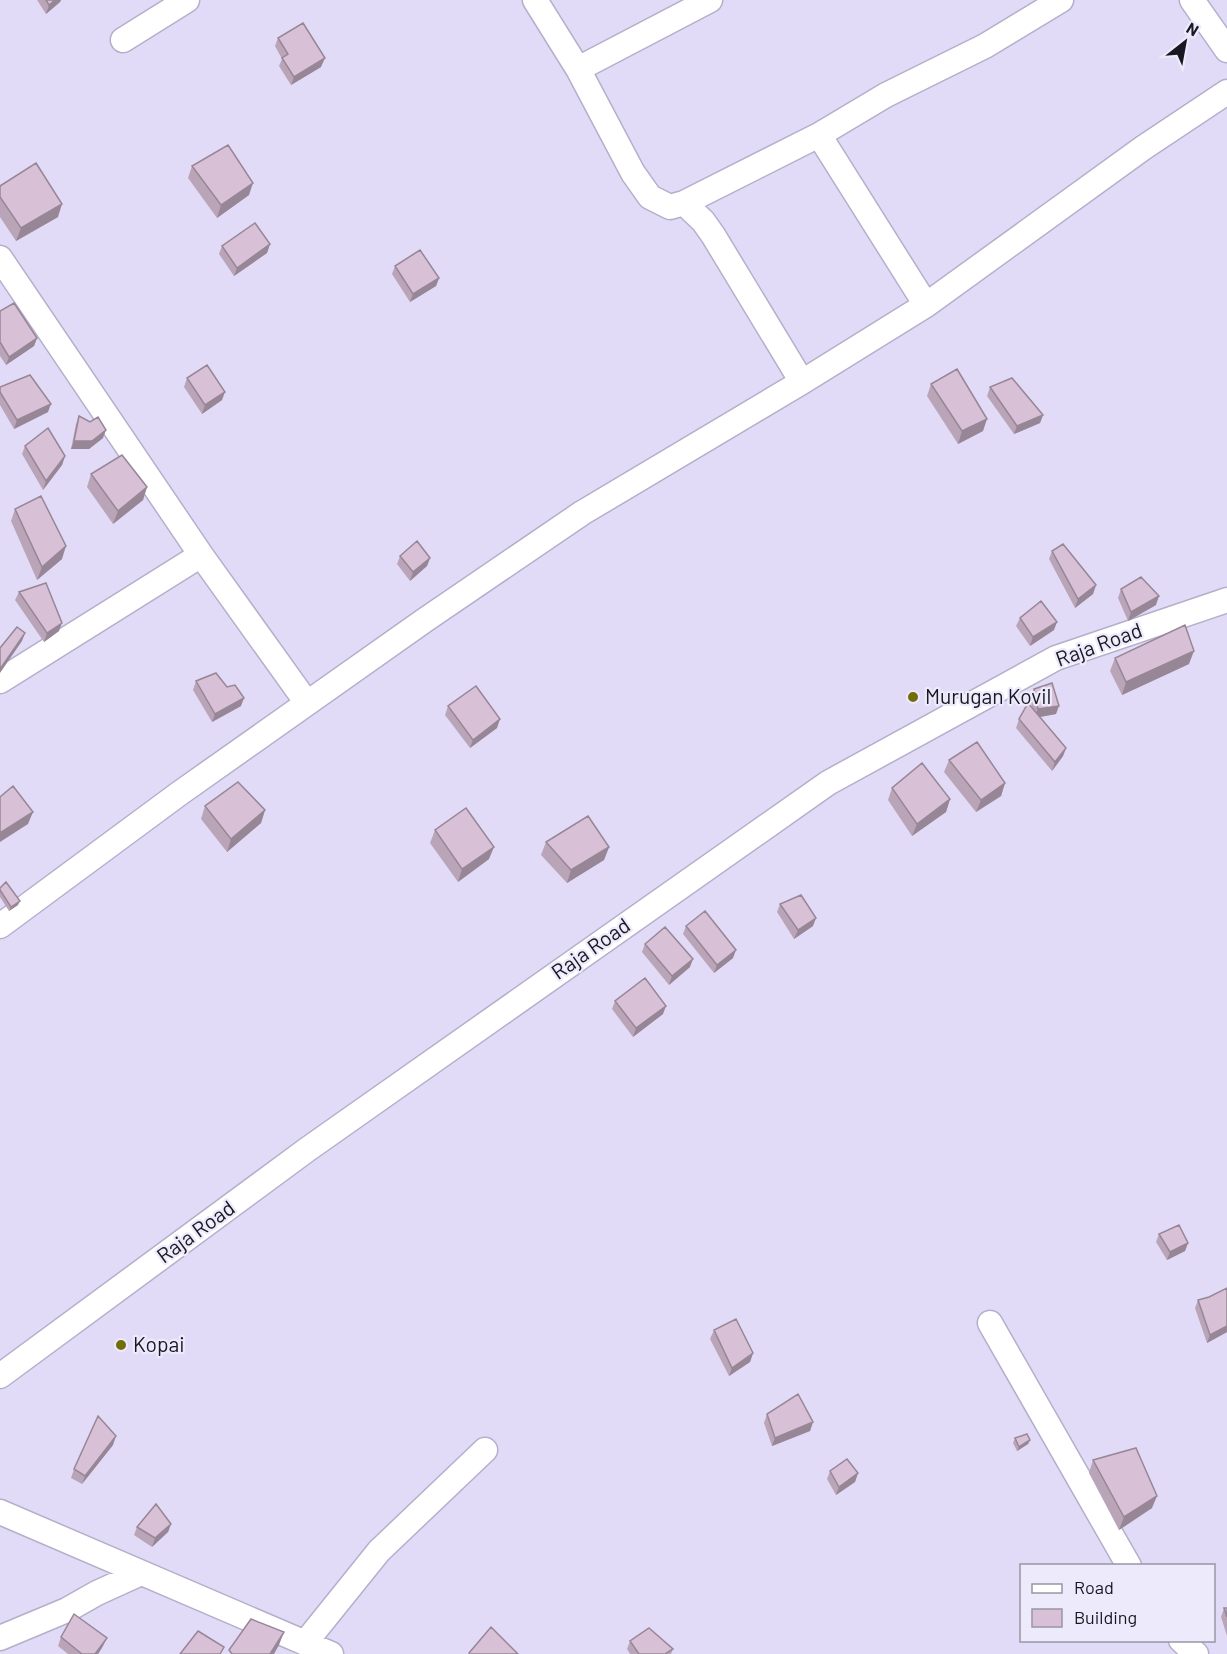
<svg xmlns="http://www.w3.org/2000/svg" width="1227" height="1654" font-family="Barlow,sans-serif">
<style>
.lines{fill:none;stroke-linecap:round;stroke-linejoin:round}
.minor-casing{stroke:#b4afcb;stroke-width:27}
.minor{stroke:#fff;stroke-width:24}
.wall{fill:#baa5b8}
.shaded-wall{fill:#978696}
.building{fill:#d8c0d6;stroke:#978696;stroke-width:1.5}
.poi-dot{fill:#726c09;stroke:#edeafc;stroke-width:2}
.labels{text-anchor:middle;stroke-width:4.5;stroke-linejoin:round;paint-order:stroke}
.street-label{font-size:21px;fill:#191721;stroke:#edeafc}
.poi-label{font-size:21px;fill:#191721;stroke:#edeafc;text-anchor:start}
</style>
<rect width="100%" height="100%" fill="#e1dbf8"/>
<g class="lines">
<!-- minor casing -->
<g class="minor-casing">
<path id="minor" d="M535,0L578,69L633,173L650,197L670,207L684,203L819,135L886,95L985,46L1061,0
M1192,0L1227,50
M123,40L187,0
M578,69L710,0
M819,135L926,305
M684,203L703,221L713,235L802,382
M0,258L201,555L307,703
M0,681L201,555
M0,926L180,793L425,620L582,513L802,382L926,305L1143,148L1227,92
M990,1323L1129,1566
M0,1376L308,1149L828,783L1056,658L1227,600
M0,1512L331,1654
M0,1638L67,1610L97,1593L141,1573
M1181,1640L1196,1654
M305,1643L379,1551L485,1450"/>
</g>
<!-- minor -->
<use href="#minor" class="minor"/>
</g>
<!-- wall -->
<path class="wall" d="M37,0H61L60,2L46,14Z
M278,38L321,67L291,85L279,66L282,59L275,46Z
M192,166L249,195L217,218L188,178Z
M0,186L58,217L16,241L0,217Z
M270,244L267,253L234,276L219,254L222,246Z
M395,266L439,278L436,286L410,302L392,274Z
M0,311L37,338L34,346L6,365L0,356Z
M187,378L222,400L202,414L184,387Z
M931,384L983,431L958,444L927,396Z
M0,387L48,412L14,429L0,405Z
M990,387L1043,415L1040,423L1014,434L987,396Z
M79,416L103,438L89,449H71L76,424Z
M25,446L65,456L62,465L43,490L22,454Z
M91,474L147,487L143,500L113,524L87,487Z
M15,509L62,559L37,580L11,521Z
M1052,551L1096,585L1093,594L1075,608L1049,559Z
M400,556L430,558L427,566L410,581L397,564Z
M1121,589L1156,605L1128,621L1118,598Z
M19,592L59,631L44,642L15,600Z
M1020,618L1054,630L1030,646L1016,626Z
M1115,658L1189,664L1122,695L1110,671Z
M196,681L241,706L212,722L193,690Z
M1034,689L1056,714L1040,717L1066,748L1063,756L1052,771L1016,728L1019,719L1032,708L1030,697Z
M448,706L497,728L470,748L445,715Z
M949,760L1005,783L1001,796L976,812L944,772Z
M892,788L950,799L946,812L912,836L888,800Z
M205,806L265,810L261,823L227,852L201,819Z
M435,830L489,859L458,882L430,843Z
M546,842L609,847L604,860L567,883L541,855Z
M0,888L18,905L9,911L0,897Z
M780,904L813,926L794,939L777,912Z
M686,926L733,958L714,973L683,934Z
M645,944L690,967L669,985L642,952Z
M615,1001L663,1014L633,1037L612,1009Z
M1159,1234L1188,1243L1185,1251L1167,1260L1156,1242Z
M1227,1288V1332L1207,1343L1195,1308L1198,1300L1209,1297Z
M714,1330L753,1353L750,1362L729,1376L710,1339Z
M767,1414L813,1422L810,1431L772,1446L764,1423Z
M1015,1438L1030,1440L1028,1444L1017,1451L1013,1443Z
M113,1445L82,1484L71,1478L74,1469Z
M1093,1460L1152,1508L1119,1530L1089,1473Z
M830,1471L858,1473L855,1482L836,1495L827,1479Z
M171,1524L168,1532L152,1547L134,1535L137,1527Z
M1224,1608H1227V1636L1221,1617Z
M61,1637L103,1646L98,1654H68L58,1646Z
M630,1641L673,1649L671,1654H630L627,1649Z"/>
<!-- shaded-wall -->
<path class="shaded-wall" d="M55,0H61L60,2L46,14L49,5Z
M325,58L321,67L291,85L294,77Z
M253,183L249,195L217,218L221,205Z
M62,204L58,217L16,241L21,228Z
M270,244L267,253L234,276L237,268Z
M439,278L436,286L410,302L413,294Z
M37,338L34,346L6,365L9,357Z
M225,392L222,400L202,414L205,405Z
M51,404L48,412L14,429L17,420Z
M1043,415L1040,423L1014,434L1017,426Z
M987,419L983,431L958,444L962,431Z
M106,430L103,438L89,449H71L74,441Z
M65,456L62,465L43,490L46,481Z
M147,487L143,500L113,524L118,511Z
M66,546L62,559L37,580L42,567Z
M430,558L427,566L410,581L413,572Z
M1096,585L1093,594L1075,608L1078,599Z
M1159,596L1156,605L1128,621L1131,612Z
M1057,622L1054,630L1030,646L1033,637Z
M62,623L59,631L44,642L47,633Z
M25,633L22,641L0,673V669Z
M1194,651L1189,664L1122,695L1126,682Z
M244,698L241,706L212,722L215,714Z
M1059,706L1056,714L1034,718L1038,709Z
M500,719L497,728L470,748L473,740Z
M1066,748L1063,756L1052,771L1055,762Z
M1005,783L1001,796L976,812L981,800Z
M950,799L946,812L912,836L917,824Z
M265,810L261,823L227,852L231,839Z
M33,812L28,824L0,842V833Z
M494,847L489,859L458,882L462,869Z
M609,847L604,860L567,883L571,870Z
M20,901L18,905L9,911L11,907Z
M816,918L813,926L794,939L798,930Z
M736,950L733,958L714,973L717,965Z
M693,959L690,967L669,985L672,976Z
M666,1006L663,1014L633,1037L636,1028Z
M1188,1243L1185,1251L1167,1260L1170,1252Z
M1227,1326V1332L1207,1343L1210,1335Z
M753,1353L750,1362L729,1376L732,1368Z
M813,1422L810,1431L772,1446L775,1438Z
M116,1436L113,1445L82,1484L85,1476Z
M1030,1440L1028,1444L1017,1451L1019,1447Z
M858,1473L855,1482L836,1495L839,1487Z
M1157,1496L1152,1508L1119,1530L1124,1517Z
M171,1524L168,1532L152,1547L155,1538Z
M284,1632L279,1645L274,1654H270Z
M107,1638L103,1646L98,1654H95Z"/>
<!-- building -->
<path class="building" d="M46,0H55L49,5Z
M303,23L325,58L294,77L282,58L288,54L278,38Z
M228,145L253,183L221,205L192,166Z
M36,163L62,204L21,228L0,197V186Z
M255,223L270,244L237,268L222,246Z
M420,250L439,278L413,294L395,266Z
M14,303L37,338L9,357L0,342V311Z
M207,365L225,392L205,405L187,378Z
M957,369L987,419L962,431L931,384Z
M30,375L51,404L17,420L0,392V387Z
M1012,378L1043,415L1017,426L990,387Z
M79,416L90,422L98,417L106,430L92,441H74Z
M48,428L65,456L46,481L25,446Z
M122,455L147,487L118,511L91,474Z
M41,496L66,546L42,567L15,509Z
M417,541L430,558L413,572L400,556Z
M1063,544L1096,585L1078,599L1052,551Z
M1141,577L1159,596L1131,612L1121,589Z
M46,583L62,623L47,633L19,592Z
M1041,601L1057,622L1033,637L1020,618Z
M1185,625L1194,651L1126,682L1115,658Z
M17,627L25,633L0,669V648Z
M216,673L227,687L235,685L244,698L215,714L196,681Z
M1052,683L1059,706L1038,709L1034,689Z
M476,686L500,719L473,740L448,706Z
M1028,703L1066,748L1055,762L1019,719Z
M977,742L1005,783L981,800L949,760Z
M922,763L950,799L917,824L892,788Z
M238,782L265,810L231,839L205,806Z
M13,786L33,812L0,833V797Z
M466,808L494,847L462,869L435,830Z
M588,816L609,847L571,870L546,842Z
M6,882L20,901L11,907L0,890V888Z
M801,895L816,918L798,930L780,904Z
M705,911L736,950L717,965L686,926Z
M665,927L693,959L672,976L645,944Z
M645,978L666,1006L636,1028L615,1001Z
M1179,1225L1188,1243L1170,1252L1159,1234Z
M1227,1288V1326L1210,1335L1198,1300L1209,1297Z
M736,1319L753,1353L732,1368L714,1330Z
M798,1394L813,1422L775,1438L767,1414Z
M98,1416L116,1436L85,1476L74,1469Z
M1027,1434L1030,1440L1019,1447L1015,1438Z
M1136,1448L1157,1496L1124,1517L1093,1460Z
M847,1459L858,1473L839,1487L830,1471Z
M156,1504L171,1524L155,1538L137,1527Z
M1224,1608H1227V1617Z
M74,1614L107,1638L95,1654H82L61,1637Z
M251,1619L284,1632L270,1654H232L229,1650Z
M491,1627L518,1654H470L469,1653Z
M649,1628L673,1649L665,1654H639L630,1641Z
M198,1631L224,1647L220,1654H180Z"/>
<!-- markers -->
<g class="poi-dot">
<circle cx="913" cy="697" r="6"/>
<circle cx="121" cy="1345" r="6"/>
</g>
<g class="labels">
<!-- street labels -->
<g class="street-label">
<text transform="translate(1099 645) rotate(-20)" y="7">Raja Road</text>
<text transform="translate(591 949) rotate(-35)" y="7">Raja Road</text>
<text transform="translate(196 1232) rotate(-36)" y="7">Raja Road</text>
</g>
<!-- poi labels -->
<g class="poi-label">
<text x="925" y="704">Murugan Kovil</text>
<text x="133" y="1352">Kopai</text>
</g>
</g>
<!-- legend -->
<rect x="1020" y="1564" width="195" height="78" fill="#edeafc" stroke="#9896a4" stroke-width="1.5"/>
<rect x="1032" y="1584" width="30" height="9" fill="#ffffff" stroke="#9896a4" stroke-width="1.5"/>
<text x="1074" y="1594" font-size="18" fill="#191721">Road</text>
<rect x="1032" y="1609" width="30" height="18" fill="#d8c0d6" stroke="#9896a4" stroke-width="1.5"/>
<text x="1074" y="1624" font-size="18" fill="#191721">Building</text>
<!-- north arrow -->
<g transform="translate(1185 42) rotate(31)" stroke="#edeafc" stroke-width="4.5" paint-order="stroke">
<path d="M0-4.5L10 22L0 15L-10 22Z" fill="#191721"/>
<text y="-9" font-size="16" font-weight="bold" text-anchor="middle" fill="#191721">N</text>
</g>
</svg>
